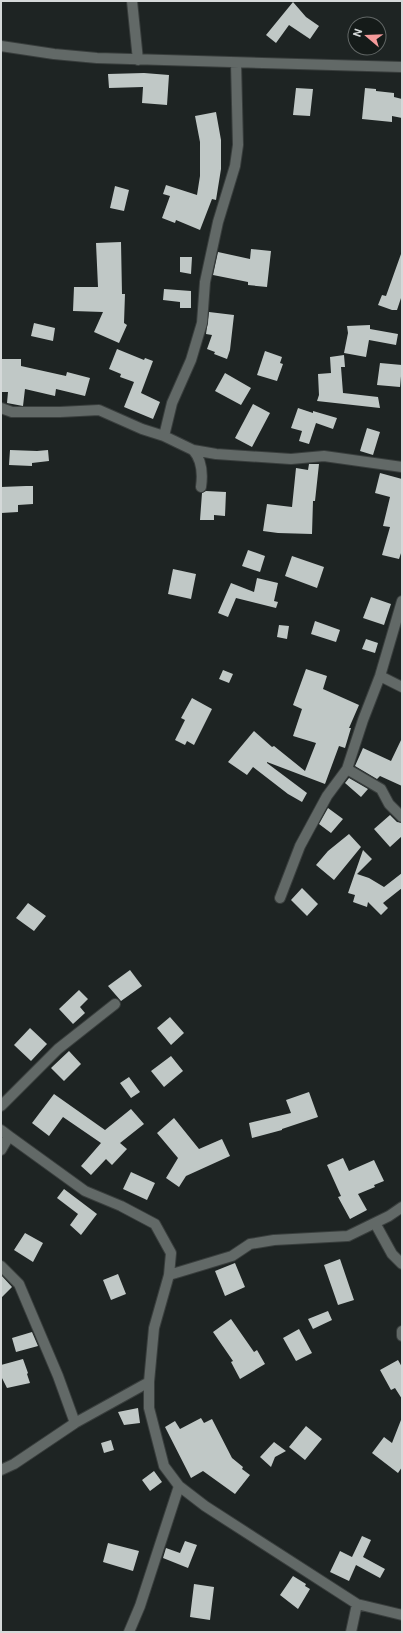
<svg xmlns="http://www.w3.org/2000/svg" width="403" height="1633" font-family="Roboto,sans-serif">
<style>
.building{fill:#c0c8c6}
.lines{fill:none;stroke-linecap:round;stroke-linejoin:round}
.minor-casing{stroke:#393e3d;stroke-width:12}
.minor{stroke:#626967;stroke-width:10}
</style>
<rect width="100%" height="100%" fill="#1e2423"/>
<!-- building -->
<path class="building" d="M293,2L306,17L319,26L310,39L289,25L276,43L266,35Z
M144,73L169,75L167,105L142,103L143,87L109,88L108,74Z
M296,88L313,89L310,116L293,115Z
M365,88L376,89V91L394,93V97L402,99V118L392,116V122L362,119Z
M216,112L221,140V169L216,200L212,199L200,230L176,220L175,223L162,218L170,196L163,194L166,185L197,195L200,176V142L195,116Z
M115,186L129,190L124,211L110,208Z
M121,242L122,294H125L124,323L127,325L119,343L94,332L103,312L73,311L74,287H98L96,243Z
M251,249L271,251L267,287L248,285V282L213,275L218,252L250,259Z
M401,254L402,255V295L397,310H392L378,305L382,295L386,296Z
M180,257H192L191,274L180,272Z
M164,289L191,291V308H180V302L163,300Z
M209,312L234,315L230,350L227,359L214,354L215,352L207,349L212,335L206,334Z
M34,323L55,328L53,341L31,336Z
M370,325V329L398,334L396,345L369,340L366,357L344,353L348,333L347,326Z
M117,349L144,360L145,358L153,361L141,393L160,402L153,419L124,407L134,382L120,377L121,374L109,369Z
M265,351L282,357L280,363L283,364L277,381L257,375Z
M344,355L345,367H341L343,393L378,397L380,408L317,401L319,395L318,374L331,373L330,357Z
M1,359H21V366L66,376L67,372L90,378L85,396L56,389L55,396L25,389L23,406L7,403L8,392H1Z
M380,363L402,365L400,387L377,385Z
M225,373L251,388L241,405L215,391Z
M253,404L270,413L252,447L235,438Z
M298,408L313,413V411L337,418L333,429L316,423L309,444L299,441L302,431L291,428Z
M367,428L380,432L373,455L360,451Z
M10,450L37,451L48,450L49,461L32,463V466L9,465Z
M309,464H319L315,501H313L312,534L278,533L263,531L267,504L292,507L296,468L308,470Z
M380,473L402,479V550L399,559L382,555L390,527L383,526L390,497L375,493Z
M26,486H33V504L18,505V512L1,513V487Z
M206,491L226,492L225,516L214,515V520H200L202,493Z
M248,550L265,556L260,572L242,566Z
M292,556L324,567L317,588L285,576Z
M173,569L196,574L191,599L168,594Z
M257,578L278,583L274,601L278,602L276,608L236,598L228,617L218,613L231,583L254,592Z
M371,597L391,604L384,625L363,618Z
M315,621L340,630L336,642L311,634Z
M279,625L289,626L287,639L277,637Z
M366,639L378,643L375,653L362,649Z
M306,669L327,676L323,689L359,705L349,728H351L345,748L339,746L325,784L267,762V763L307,793L302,802L288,794L253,767L247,775L228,762L254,731L272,747L274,746L305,771L316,743L293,736L302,709L293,705Z
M223,670L233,674L229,683L219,679Z
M192,698L212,709L194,745L187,741L185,745L175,740L185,720L181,718Z
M402,738V786L380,776L377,779L355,766L363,748L391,761Z
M349,778L368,789L361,797L345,783Z
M328,808L343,819L331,833L319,824Z
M390,815L397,822L402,823V836L390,847L374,829Z
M349,834L361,847L334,880L316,865L328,851Z
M363,850L372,859L357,874L369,878L384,887L402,873V888L383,903L388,908L381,915L368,902L367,907L353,902L355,895L348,893Z
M302,888L318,904L307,916L291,900Z
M28,903L46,916L34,931L16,918Z
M130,970L142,986L121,1001L108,986Z
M79,990L88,999L80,1007L85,1013L73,1024L59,1009Z
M170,1017L184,1033L171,1045L157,1028Z
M30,1028L47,1044L31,1061L14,1045Z
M69,1051L81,1064L64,1081L51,1068Z
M171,1056L183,1071L164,1087L151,1071Z
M129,1077L140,1092L131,1098L120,1083Z
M309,1092L318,1117L282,1129V1130L252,1138L249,1123L291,1113L286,1100Z
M54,1094L105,1130L131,1109L144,1124L120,1143L127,1149L112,1165L106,1159L91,1175L81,1166L101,1143L63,1117L49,1136L32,1123Z
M174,1118L199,1149L222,1139L230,1156L186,1176L179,1187L166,1178L178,1158L157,1133Z
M343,1158L349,1171L374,1160L384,1181L374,1185L375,1187L358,1194L367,1210L350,1219L338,1197L341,1196L327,1165Z
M131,1172L155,1183L147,1200L123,1189Z
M64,1189L97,1214L81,1235L70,1225L78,1214L57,1198Z
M25,1233L43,1243L33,1262L14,1250Z
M340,1259L354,1300L338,1305L324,1265Z
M235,1263L245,1287L225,1296L215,1271Z
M118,1274L126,1294L111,1300L103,1280Z
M1,1275L12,1287L1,1298Z
M328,1311L332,1320L313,1329L308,1319Z
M231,1319L254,1352L257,1350L265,1364L240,1379L231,1362L233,1361L213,1332Z
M299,1329L312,1353L296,1361L283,1338Z
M32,1332L38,1346L16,1352L12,1338Z
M23,1359L28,1373L27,1374L30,1383L7,1388L1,1376V1365Z
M398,1360L402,1367V1399L395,1388L391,1390L380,1370Z
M138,1408L140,1423L124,1425L118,1412Z
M201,1418L204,1423L212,1419L232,1458L243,1467L242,1469L250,1475L235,1494L203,1471L191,1478L165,1427L175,1421L180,1429Z
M401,1420L402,1467L398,1473L372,1453L384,1437L392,1443Z
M306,1426L322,1439L305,1460L289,1447Z
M111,1440L114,1450L104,1453L101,1443Z
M274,1442L286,1451L275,1457L271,1467L260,1457Z
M154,1471L162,1482L150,1491L142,1480Z
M362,1536L371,1540L363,1557L385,1569L380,1578L356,1565L349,1581L330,1572L340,1551L352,1557Z
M185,1541L197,1545L188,1568L163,1558L166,1548L180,1553Z
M108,1543L139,1551L133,1571L103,1562Z
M293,1576L306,1584L305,1586L310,1589L298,1609L280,1595Z
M194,1584L214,1587L210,1620L190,1617Z"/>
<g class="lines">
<!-- minor casing -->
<g class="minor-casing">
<path id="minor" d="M132,1L138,60
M1,46L54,54L97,58L402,67
M1,408L12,412H60L99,410L142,429L164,436L172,403L191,360L202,323L205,282L218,222L235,166L238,145L236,63
M164,436L193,450L216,454L291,459L324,456L402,467
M193,450C202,460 203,473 201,487
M380,676L402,687
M347,769L381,789L389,804L402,817
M280,898L300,846L327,796L347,769L363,720L380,676L402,601
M1,1106L58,1049L115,1004
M1,1130L9,1136L1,1150
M9,1136L85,1191L121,1206L155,1224L171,1253L169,1275
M402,1207L389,1216L348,1236L274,1240L250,1244L232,1256L169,1275L154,1328L149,1382V1408L164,1466L179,1486L205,1506L357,1604L402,1615
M375,1223L392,1254L402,1264
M1,1266L19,1284L58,1376L75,1423
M402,1331V1336
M1,1470L14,1464L75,1423L149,1382
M129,1632L140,1606L179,1486
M351,1632L357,1604"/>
</g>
<!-- minor -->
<use href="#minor" class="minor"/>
</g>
<!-- border -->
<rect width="403" height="1633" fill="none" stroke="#d5d9d9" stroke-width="4"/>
<!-- north arrow -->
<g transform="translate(367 36) rotate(289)"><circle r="19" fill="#151b19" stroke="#626766"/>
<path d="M0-3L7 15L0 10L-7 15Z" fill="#f59b9b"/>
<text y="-6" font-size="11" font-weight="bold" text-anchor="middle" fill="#d5d9d9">N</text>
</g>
</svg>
